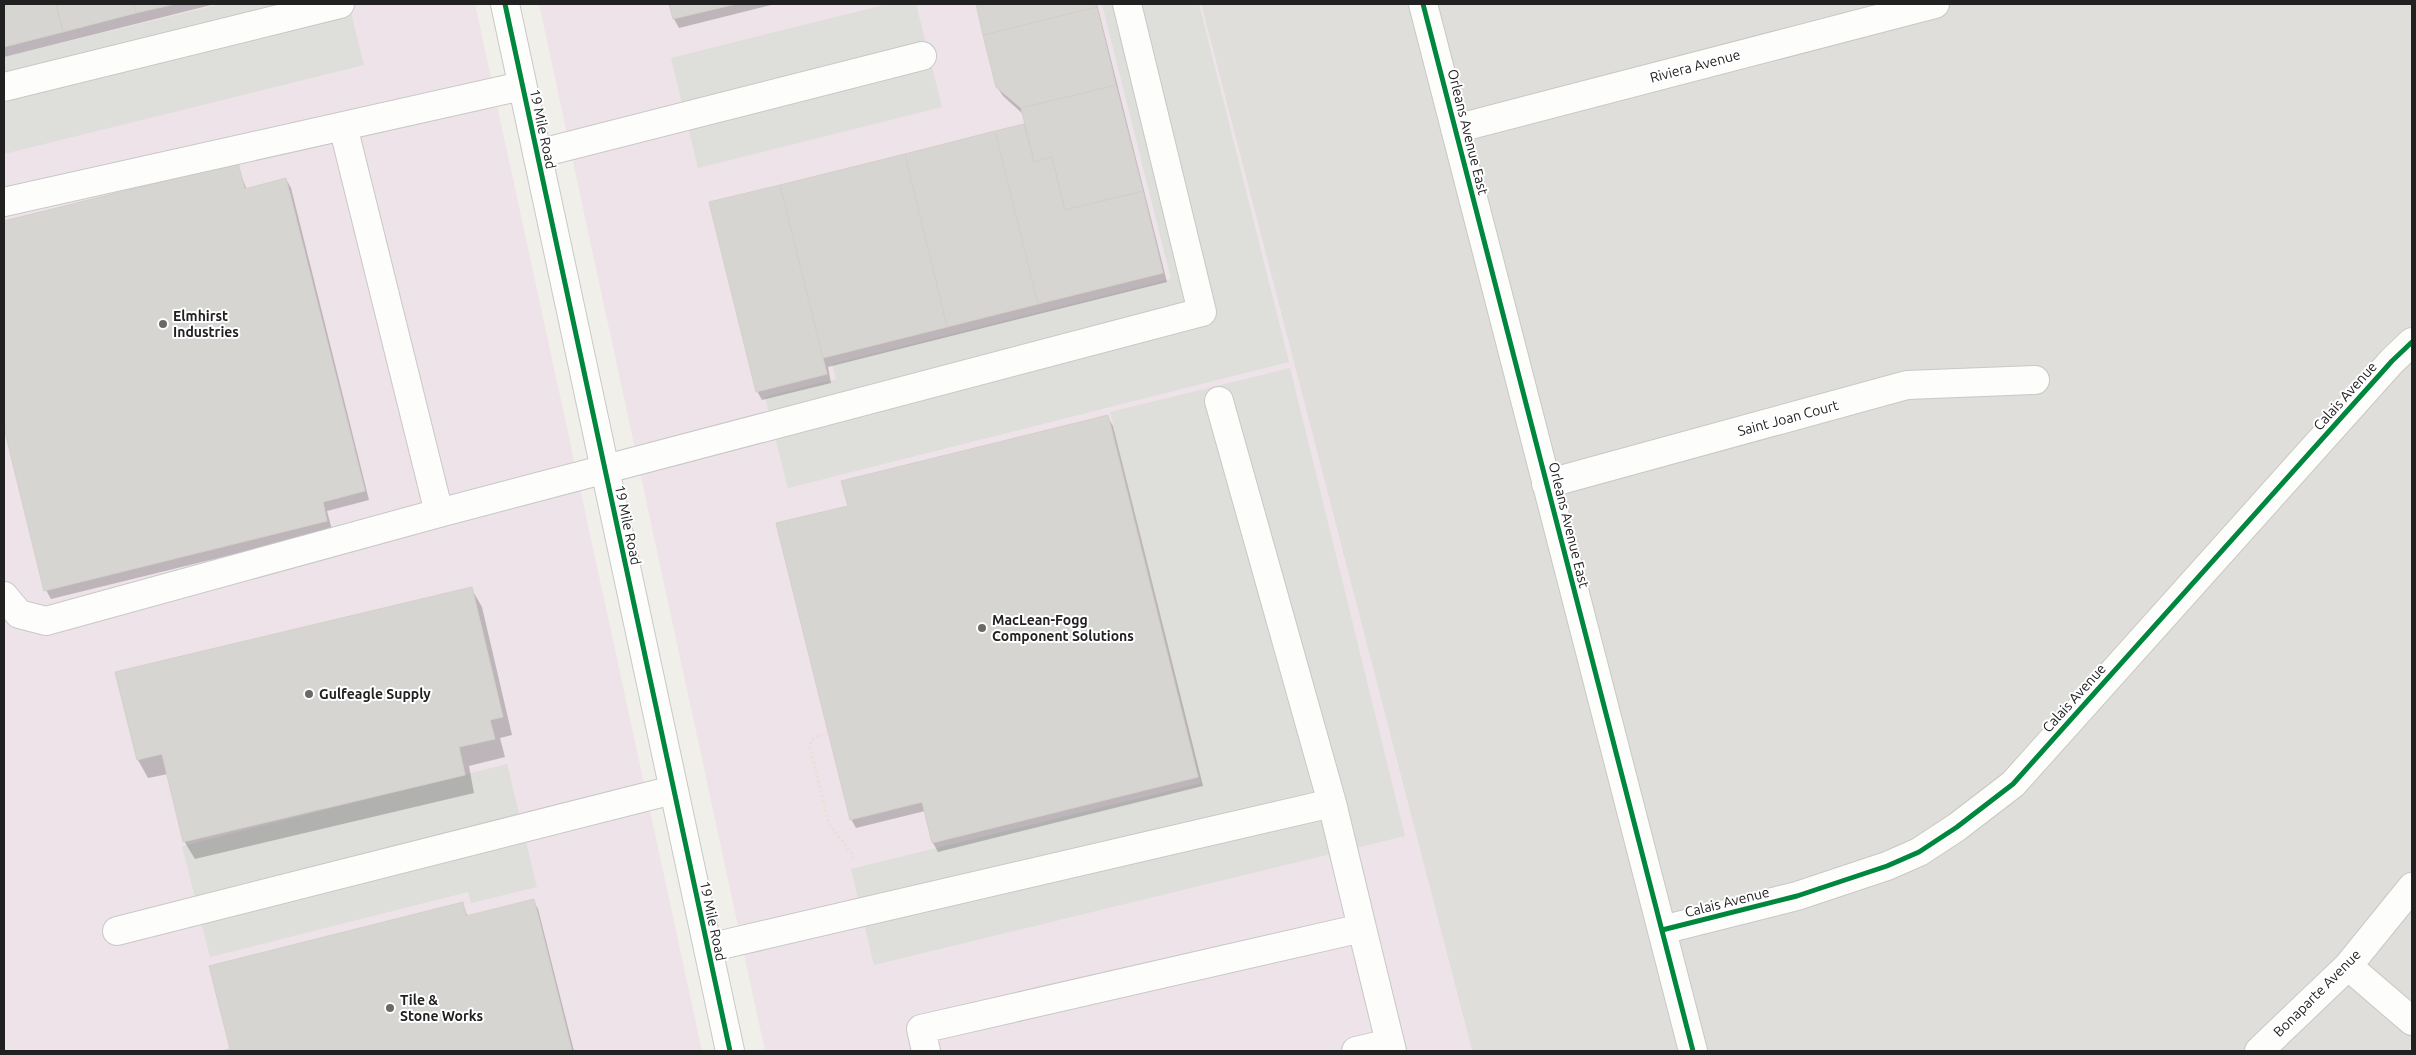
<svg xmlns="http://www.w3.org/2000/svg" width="2416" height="1055" font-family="Ubuntu,sans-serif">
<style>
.residential{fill:#dfdedb}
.industrial{fill:#ede3e8}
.parking{fill:#dededb}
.shadow{fill:#0003}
.building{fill:#d7d5d1;stroke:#d3d0cb}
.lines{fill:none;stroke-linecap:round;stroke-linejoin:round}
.minor-casing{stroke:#c8c8c6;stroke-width:30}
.path{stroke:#eddeda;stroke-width:3;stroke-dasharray:2.5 2.5;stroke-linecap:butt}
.minor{stroke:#fdfdfc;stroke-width:28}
.cycleway-casing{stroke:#fff;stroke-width:8}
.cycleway{stroke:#00873e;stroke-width:5}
.poi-dot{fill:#696967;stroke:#fff;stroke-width:2}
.labels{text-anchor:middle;stroke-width:4;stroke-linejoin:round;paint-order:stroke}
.street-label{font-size:14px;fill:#212121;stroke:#fff}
.poi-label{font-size:14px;font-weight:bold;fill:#212121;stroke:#fff;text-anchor:start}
</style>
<rect width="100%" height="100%" fill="#f0efea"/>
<!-- residential -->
<path class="residential" d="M1201,4H2412V1051H1472Z"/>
<!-- industrial -->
<path class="industrial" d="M4,4H475L702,1051H4Z
M539,4H1201L1472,1051H765Z"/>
<!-- parking -->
<path class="parking" d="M221,4H349L364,65L4,154V57Z
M888,4H916L942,107L698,168L671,58Z
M1102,4H1199L1289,362L788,488L765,397L836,379L832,364L1171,279Z
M1290,368L1405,836L874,965L851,869L1201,783L1110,412Z
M507,764L537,887L471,903L468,892L210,957L182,846Z"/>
<!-- shadow -->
<path class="shadow" d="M4,4H215L4,57Z
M670,4H775L679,28L674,19Z
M978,4H1097L1167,282L828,367L831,383L762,400L757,391L710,203L1026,125L1023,114L1003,96L997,87Z
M237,165L247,190L286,179L291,188L369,500L327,511L332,530L51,599L46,590L4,422V223Z
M1108,417L1113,426L1203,786L938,852L933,843L925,811L856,828L851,819L849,506Z
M471,588L482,607L512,735L500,738L505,757L469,766L474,793L195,859L184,841L168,774L148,778L138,760L117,673Z
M533,900L538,909L574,1051H227L462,903L468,917Z"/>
<!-- building -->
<path class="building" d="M4,4H56L63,32L4,47Z
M56,4H134L136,13L63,32Z
M134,4H175L136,13Z
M669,4H736L673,19Z
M976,4H1096L1097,7L983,35Z
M1097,7L1116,85L1021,108L996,87L983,35Z
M1116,85L1143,191L1065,210L1052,157L1034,162L1021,108Z
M1024,124L1034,162L1052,157L1065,210L1143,191L1163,273L1038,304L995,131Z
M995,131L1038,304L947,327L905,154Z
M905,154L947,327L823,358L780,185Z
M238,163L245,189L286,178L365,491L323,502L327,521L44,591L4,428V221Z
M780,185L827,374L756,392L709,202Z
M1108,415L1198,777L932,843L922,802L850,820L776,523L848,506L841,481Z
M472,587L503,717L490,720L495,739L459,747L465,775L183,842L162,754L137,760L115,672Z
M534,899L572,1051H222L230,1049L209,966L463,902L466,916Z"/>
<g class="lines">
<!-- minor casing -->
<g class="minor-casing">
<path id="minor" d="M505,4L730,1051
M1423,4L1693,1051
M4,87L340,4
M343,126L439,513
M1455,129L1935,4
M537,154L922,56
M4,202L522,86
M1219,401L1332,803
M1546,484L1907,385L2035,380
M4,596L19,614L46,621L439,513L1202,312L1127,4
M1662,930L1797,896L1887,866L1919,852L1957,827L2013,784L2392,361L2412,342
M117,931L673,790
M708,948L1332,803L1362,928
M2348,966L2412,1021
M926,1051L921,1029L1362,928L1392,1051
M1356,1051L1390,1043
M2259,1051L2348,966L2412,887"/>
</g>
<!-- path -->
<path class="path" d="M828,733L818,736L811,740L810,747L829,824L852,854L854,861"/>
<!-- minor -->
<use href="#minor" class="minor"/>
<!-- cycleway casing -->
<g class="cycleway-casing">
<path id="cycleway" d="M505,4L730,1051
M1423,4L1693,1051
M1662,930L1797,896L1887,866L1919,852L1957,827L2013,784L2392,361L2412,342"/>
</g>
<!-- cycleway -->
<use href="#cycleway" class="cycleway"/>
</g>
<!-- markers -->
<g class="poi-dot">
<circle cx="163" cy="324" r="5"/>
<circle cx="982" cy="628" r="5"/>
<circle cx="309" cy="694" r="5"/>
<circle cx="390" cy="1008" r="5"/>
</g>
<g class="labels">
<!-- street labels -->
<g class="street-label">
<text transform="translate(1695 66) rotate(-15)" y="5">Riviera Avenue</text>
<text transform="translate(543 129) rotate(78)" y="5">19 Mile Road</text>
<text transform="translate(1468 132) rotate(76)" y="5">Orleans Avenue East</text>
<text transform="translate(2345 396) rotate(-48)" y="5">Calais Avenue</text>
<text transform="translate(1788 418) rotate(-15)" y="5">Saint Joan Court</text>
<text transform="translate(628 525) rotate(78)" y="5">19 Mile Road</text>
<text transform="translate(1569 525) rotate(76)" y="5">Orleans Avenue East</text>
<text transform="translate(2074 698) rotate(-48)" y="5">Calais Avenue</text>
<text transform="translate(1727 902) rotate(-14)" y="5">Calais Avenue</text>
<text transform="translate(713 921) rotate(78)" y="5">19 Mile Road</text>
<text transform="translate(2317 993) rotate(-45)" y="5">Bonaparte Avenue</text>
</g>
<!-- poi labels -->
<g class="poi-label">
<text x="173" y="321">Elmhirst<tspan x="173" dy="16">Industries</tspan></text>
<text x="992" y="625">MacLean-Fogg<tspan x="992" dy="16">Component Solutions</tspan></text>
<text x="319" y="699">Gulfeagle Supply</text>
<text x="400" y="1005">Tile &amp;<tspan x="400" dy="16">Stone Works</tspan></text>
</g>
</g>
<!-- border -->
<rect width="2416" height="1055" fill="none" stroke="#212121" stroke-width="10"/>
</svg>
